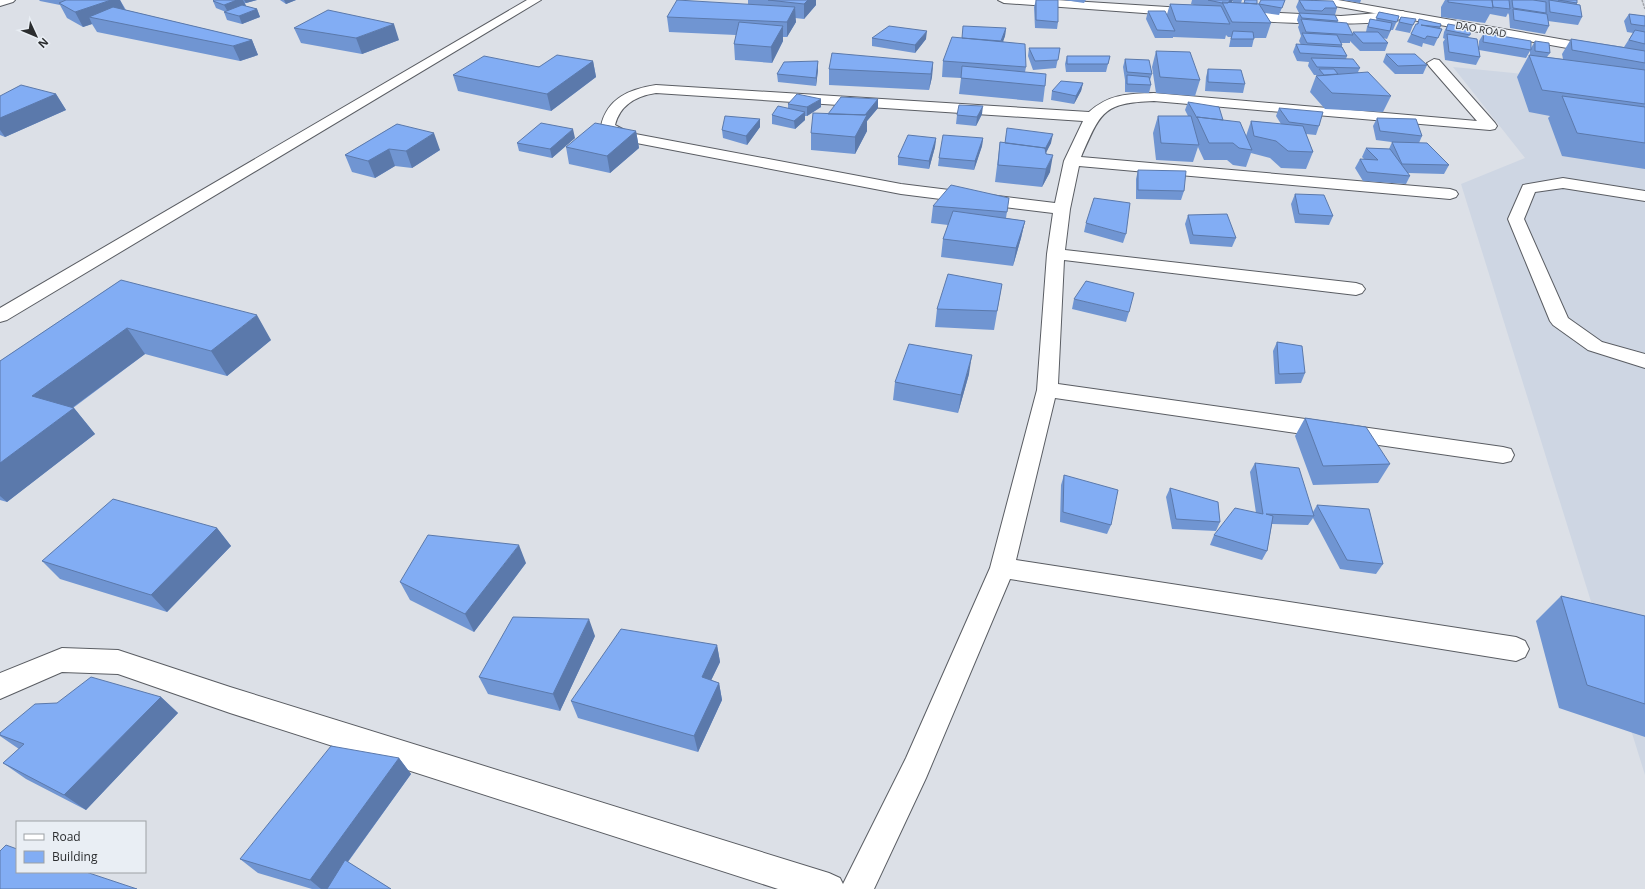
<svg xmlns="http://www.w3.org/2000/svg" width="1645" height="889" font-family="'Open Sans',sans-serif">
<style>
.built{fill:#ced6e3}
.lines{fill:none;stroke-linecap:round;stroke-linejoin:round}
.lane-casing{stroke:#5a5d63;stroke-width:2}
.street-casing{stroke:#5a5d63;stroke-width:2}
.secondary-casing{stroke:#5a5d63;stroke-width:2}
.path{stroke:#a1a4a9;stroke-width:1.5;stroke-dasharray:2.5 1;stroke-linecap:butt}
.lane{fill:#fff;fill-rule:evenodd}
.street{fill:#fff;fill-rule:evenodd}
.secondary{fill:#fff;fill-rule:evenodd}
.wall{fill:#7095d2}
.shaded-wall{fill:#5b79ab}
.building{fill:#82adf4;stroke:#5b79ab}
.labels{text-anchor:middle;stroke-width:3;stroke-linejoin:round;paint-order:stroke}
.far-street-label{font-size:10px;fill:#2b2d2f;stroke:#e9eef4}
</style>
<rect width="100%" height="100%" fill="#dce0e7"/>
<!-- built -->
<path class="built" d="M1453,67L1645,86V775L1461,184L1525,158Z"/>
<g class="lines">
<!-- lane casing -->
<g class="lane-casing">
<path id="lane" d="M0,0H15L13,2L0,6Z
M527,0H541L7,320L0,322V308Z
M1563,178L1645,191V201L1563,188L1535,192L1524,219L1568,318L1602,342L1645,354V368L1588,350L1553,325L1550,321L1508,219L1523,185Z"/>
</g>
<!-- street casing -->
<g class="street-casing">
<path id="street" d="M998,0H1056L1199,9L1205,13L1199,17L1004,3Z
M1237,11L1341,16L1403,11L1409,15C1399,29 1254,23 1233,18L1231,15L1233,12Z
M1434,59L1439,60L1495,123L1497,126L1495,129L1490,130L1154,101C1102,103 1101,112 1081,157L1450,189L1456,191L1458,194L1456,197L1450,199L1079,166L1070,209L1065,250L1356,283L1362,285L1365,289L1362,293L1356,295L1064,260L1058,384L1503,447L1511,449L1514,455L1511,461L1503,463L1055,398L1016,560L1516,637L1525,641L1529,649L1525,657L1516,661L1010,579L926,778L874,889H778L230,713L118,674L62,672L0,699V673L62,648L118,650L230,687L829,873L840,878L843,884L906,758L990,568L1037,390L1047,254L1053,213L901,194L626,141L608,134L601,126C607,98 630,89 656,85L1089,112C1109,94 1127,94 1154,93L1477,121L1429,66L1427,63ZM656,93L1083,121L1064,161L1055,203L901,184L630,133L615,125C620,105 636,96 656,93Z"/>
</g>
<!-- secondary casing -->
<g class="secondary-casing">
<path id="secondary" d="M1312,0H1338L1645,54V62L1318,3Z"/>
</g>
<!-- path -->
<path class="path" d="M1642,0L1645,9"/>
<!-- lane -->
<use href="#lane" class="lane"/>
<!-- street -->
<use href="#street" class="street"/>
<!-- secondary -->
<use href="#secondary" class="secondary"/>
</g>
<!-- wall -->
<path class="wall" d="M39,0H120L126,10L252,40L258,55L240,61L97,32L92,24L83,27L67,18L60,5L40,1Z
M214,0H257L246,3H245L246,6L257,9L260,17L242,24L227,20L224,12H226L216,8L213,1Z
M280,0H296L286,4Z
M748,0H816V5L804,19L795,18L796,22L787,37H783V41L772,63L735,60L734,44L736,35L669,32L667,17L748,4Z
M1036,0L1058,22L1057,29L1035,28L1034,7Z
M1064,0H1086L1084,3Z
M1192,0H1233L1231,3H1232L1233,0H1242L1241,3H1244V0H1257V4H1259L1285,0L1279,15L1265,13L1271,23L1266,38H1254L1252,47H1229L1231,37H1228L1226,35L1225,39L1173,37V38H1155L1146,19L1148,11L1167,14L1170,4L1194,5L1191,4Z
M1299,0H1309L1337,8L1335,15L1338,21L1337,22L1352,34L1353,32H1366L1367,27L1370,19L1376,20L1379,12L1399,16L1393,30H1391L1387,39L1383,38L1388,43L1385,51H1360L1350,41V43H1341L1342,45V47L1347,56L1346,59L1360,68L1358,72L1391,96L1383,112L1325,109L1310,92L1316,76L1317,75H1314L1308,66L1309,62L1297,61L1293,52L1296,44L1301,45L1299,41L1301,36L1298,27L1299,25L1297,20L1299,13L1296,7Z
M1342,0H1361L1360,3Z
M1445,0H1577V4L1582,17L1578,25L1548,21L1549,26L1545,34L1510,28L1509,15L1508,13L1506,17L1490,14L1485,23L1441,17V7Z
M1629,14L1645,16V169L1562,156L1548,118L1550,116L1529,112L1517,77L1529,55H1530V51L1526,58L1479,50L1480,57L1476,65L1445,60L1443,42L1445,39L1443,38L1444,32L1448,24L1470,35L1468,37L1479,47V41L1484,33L1531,48L1535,41L1550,53L1547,57L1563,59L1562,54L1571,39L1624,47L1633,33L1627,32L1624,21Z
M1401,17L1413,25L1410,33L1395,30Z
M1419,19L1441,24L1440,29H1442L1434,46L1423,43L1422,47L1407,42L1411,34L1417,24Z
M294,28L399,40L362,54L301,43Z
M1006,28L1005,36L1003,41L1026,67L1025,72L1045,86L1043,102L959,94L961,78L942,77L943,61L962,38Z
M872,38L926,39L915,53L872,46Z
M1029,48H1060L1056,68L1033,70L1028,56Z
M1156,51L1200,80L1195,96L1156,93L1152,67Z
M1386,54L1427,65L1423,74H1395L1383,62Z
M1067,56H1110L1106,72H1066L1065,64Z
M1125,59L1152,74L1150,80L1151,85L1149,93L1125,92V80L1123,67Z
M593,61L596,77L551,111L458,91L453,75Z
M818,61V70L816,86L778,82L777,74Z
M933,62L932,77L929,90L829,85V69Z
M1208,69L1245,84L1243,93L1205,91L1206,77Z
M1083,83L1081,91L1074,104L1051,100L1052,91Z
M56,94L66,110L5,137L0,135V96Z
M878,99V108L867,121V131L855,154L811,150V133L828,114Z
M1188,102L1223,120L1246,136L1251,121L1281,124L1276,116L1279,108L1319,126L1316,135L1306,134L1313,152L1306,169L1281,168L1270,158L1251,153L1246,167L1233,165L1227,160H1204L1198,147L1193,162L1156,160L1153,133L1158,116H1188L1185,110Z
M788,104L821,107L807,116H805V120L795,129L772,124V115L788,108Z
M982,114L976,126L956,124L957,115Z
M1377,118L1422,136L1419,143L1449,165L1444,174L1408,173L1410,176L1406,184L1363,181L1355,168L1360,159L1365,160L1362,157L1366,148L1389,149L1392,142L1399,143L1376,140L1373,126Z
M760,119V127L747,145L723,138L722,130Z
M397,124L440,150L412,168L395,166L375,178L352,172L345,155Z
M636,131L639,148L610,173L569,164L566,147Z
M575,138L552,158L519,151L517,143Z
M936,138L935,147L929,169L898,165V157Z
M983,138L982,146L974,170L938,166L939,158Z
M1000,142L1005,143H1051L1046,152L1050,172L1042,187L995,182Z
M1138,170L1184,191L1181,200L1136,199V179Z
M1295,194L1333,216L1329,225L1295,223L1291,204Z
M1009,198L1006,218L1025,221L1021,238L1013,266L941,257L943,239L948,225L931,223L933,206Z
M1188,215L1236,238L1232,247L1190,244L1185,224Z
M1086,223L1126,234L1123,243L1084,232Z
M121,280L271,340L227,376L145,354L73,408H74L95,434L7,502L0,500V361Z
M1002,284L994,330L935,327L937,309Z
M1074,299L1129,312L1126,322L1072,309Z
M1277,342L1305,373L1301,383L1275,384L1273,351Z
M969,374L958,413L893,400L895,382Z
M1305,418L1390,464L1378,483L1313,485L1295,436Z
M1255,463L1313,512L1317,505L1383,564L1376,574L1340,569L1313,518L1308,525L1272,524L1267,551L1262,560L1210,545L1214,535L1256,513L1250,472Z
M1064,475L1111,525L1107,534L1060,522L1061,485Z
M1170,488L1220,522L1216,531L1172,529L1166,497Z
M217,528L231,546L167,612L60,579L42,561Z
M526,563L474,632L410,600L400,582Z
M1561,596L1645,616V737L1559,708L1536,621Z
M595,636L560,711L488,694L479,677Z
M717,645L720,662L711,680L719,683L722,700L698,752L578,718L571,701Z
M161,697L178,713L86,810L26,779L3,763L19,749L0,736V733Z
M399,758L411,774L348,862L391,889H312L258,873L240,859Z"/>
<!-- shaded-wall -->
<path class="shaded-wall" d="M111,0H120L126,12L89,17L92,24L83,27L75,12Z
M237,0H243L246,6L228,12L224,5Z
M244,0H257L246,3Z
M284,0H296L286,4Z
M808,0H816V5L804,19V4Z
M1230,0H1233L1226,10L1227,4Z
M795,7L796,22L787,37V22Z
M257,9L260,17L242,24L239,16Z
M394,24L399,40L362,54L356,38Z
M783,26V41L772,63L771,47Z
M1006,28L1005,36L1000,50L1001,42Z
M927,31L926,39L915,53V45Z
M252,40L258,55L240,61L233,46Z
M593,61L596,77L551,111L547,94Z
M818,61V70L816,86V78Z
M933,62L932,77L929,90L931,74Z
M1083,83L1081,91L1074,104L1076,96Z
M56,94L66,110L5,137L0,130V118Z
M821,99V107L807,116V107Z
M878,99V108L867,121V131L855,154V137L862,118Z
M983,106L982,114L976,126L977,117Z
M805,112V120L795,129L794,121Z
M760,119V127L747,145L746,136Z
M573,129L575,138L552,158L550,149Z
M636,131L639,148L610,173L607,156Z
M434,133L440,150L412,168L406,151Z
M1053,134L1051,143L1042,161L1043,152Z
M936,138L935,147L929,169V161Z
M983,138L982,146L974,170L975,161Z
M389,149L395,166L375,178L368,161Z
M1053,155L1050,172L1042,187L1046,169Z
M1025,221L1021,238L1013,266L1016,248Z
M257,315L271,340L227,376L211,351Z
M127,328L145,354L54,421L32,396Z
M972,355L969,374L958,413L961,395Z
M74,408L95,434L7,502L0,496V463Z
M217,528L231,546L167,612L151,595Z
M519,545L526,563L474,632L465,614Z
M589,619L595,636L560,711L553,694Z
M717,645L720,662L705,693L702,677Z
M719,683L722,700L698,752L694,736Z
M161,697L178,713L86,810L64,795Z
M399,758L411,774L328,889H321L310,880Z"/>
<!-- building -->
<path class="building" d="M66,0H111L75,12L59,3Z
M214,0H237L224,5L213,1Z
M677,0L795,7L787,22L667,17Z
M768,0H808L804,4Z
M1036,0H1058V22L1036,20Z
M1208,0H1230L1228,3H1222Z
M1245,0H1257V4L1244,3Z
M1261,0H1285L1282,8L1259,4Z
M1299,0L1333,1L1337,8H1325L1322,11L1305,10Z
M1448,0H1492L1493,8L1448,2Z
M1492,0H1509L1510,9L1493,7Z
M1512,0H1533L1546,2V13L1513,8Z
M1549,0L1580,5L1582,17L1550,12Z
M1558,0H1577V3Z
M1222,2L1259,4L1271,23L1232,22Z
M1170,4L1221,6L1230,24L1176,21Z
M242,5L257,9L239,16L224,12Z
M113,7L252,40L233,46L89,17Z
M1513,9L1547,14L1549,26L1514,20Z
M328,10L394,24L356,38L294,28Z
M1148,11H1165L1175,31L1157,30Z
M1379,12L1399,16L1397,22L1376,18Z
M1299,13L1335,15L1338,21L1302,18Z
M1629,14L1645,16V26L1631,24Z
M1401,17L1416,19L1413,25L1399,22Z
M1301,19L1347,23L1353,35L1306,32Z
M1370,19L1392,23L1390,31L1368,27Z
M1419,19L1441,24L1440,27L1421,25L1442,29L1438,38L1427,36L1425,39L1411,34L1416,24H1418Z
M739,22L783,26L771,47L734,44Z
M1448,24L1471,28L1470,35L1446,30Z
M889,26L927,31L915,45L872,38Z
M963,26L1006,28L1001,41L962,38Z
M1635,30L1645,32V44L1629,40Z
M1233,31L1253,32L1254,39H1231Z
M1353,32H1378L1388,43H1363Z
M1302,33L1337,35L1342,45L1307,43Z
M1484,33L1531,41V50L1483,42Z
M1447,34L1477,39L1480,57L1449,52Z
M952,37L1025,44L1026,67L943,61Z
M1571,39L1645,51V63L1572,50Z
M1535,41L1549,43L1550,53L1535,51Z
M1296,44L1342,47L1347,56L1300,53Z
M1029,48H1060L1058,60L1035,61Z
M1156,51L1190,52L1200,80L1160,77Z
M832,53L933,62L931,74L829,69Z
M1386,54H1415L1427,65L1398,66Z
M557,55L593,61L547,94L453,75L484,56L539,67Z
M1529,55L1645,70V104L1542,90Z
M1067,56H1110L1108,64H1067Z
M1311,58L1353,59L1360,68L1317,67Z
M1125,59L1149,60L1152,74L1127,72Z
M818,61L816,78L777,74L784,62Z
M962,66L1046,74L1045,86L961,78Z
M1208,69L1241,70L1245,84L1208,82Z
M1319,69H1334L1338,74L1324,75Z
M1368,72L1391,96L1332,93L1316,76Z
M1127,75L1149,77L1151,85L1127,84Z
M1061,81L1083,83L1076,96L1052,91Z
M21,85L56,94L0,118V96Z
M797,94L821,99L807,107L788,104Z
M1562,96L1645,107V143L1577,133Z
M841,97L878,99L865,115L828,114Z
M1188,102L1219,107L1223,120L1197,117V118Z
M959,105L983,106L977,117L957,115Z
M778,106L805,112L794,121L772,115Z
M1279,108L1323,112L1319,126L1289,122Z
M813,113L867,115L855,137L811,133Z
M725,116L760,119L746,136L722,130Z
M1158,116H1191L1199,145L1161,143Z
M1197,117L1240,122L1252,150L1239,148L1233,143H1209Z
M1377,118L1416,119L1422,136L1380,131Z
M1251,121L1303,126L1313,152L1288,151L1276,141L1254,136Z
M541,123L573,129L550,149L517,143Z
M595,123L636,131L607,156L566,147Z
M397,124L434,133L406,151L389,149L368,161L345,155Z
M1007,128L1053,134L1045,149V148L1005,143Z
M908,135L936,138L929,161L898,157Z
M943,135L983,138L975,161L939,158Z
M1000,142L1045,148L1046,154L1053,155L1046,169L998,165Z
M1392,142L1427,143L1449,165L1402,164Z
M1366,148L1390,149L1410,176L1367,172L1360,159L1378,160Z
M1138,170L1186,171L1184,191L1138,190Z
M951,185L1009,198L1007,212L933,206Z
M1295,194L1324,195L1333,216L1299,214Z
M1094,198L1130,203L1126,234L1086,223Z
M953,211L1025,221L1016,248L943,239Z
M1227,214L1236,238L1193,235L1188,215Z
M948,274L1002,284L997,311L937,309Z
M121,280L257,315L211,351L127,328L32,396L74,408L0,463V361Z
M1086,281L1134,293L1129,312L1074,299Z
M1277,342L1302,346L1305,373L1279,374Z
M909,344L972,355L961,395L895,382Z
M1305,418L1366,427L1390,464L1323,466Z
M1255,463L1299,468L1314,516L1266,514L1273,516L1267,551L1214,535L1235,508L1263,514Z
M1064,475L1118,490L1111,525L1063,512Z
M1170,488L1218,502L1220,522L1176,519Z
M113,499L217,528L151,595L42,561Z
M1317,505L1369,509L1383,564L1347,560Z
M428,535L519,545L465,614L400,582Z
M1561,596L1645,616V704L1587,685Z
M513,617L589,619L553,694L479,677Z
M621,629L717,645L702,677L719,683L694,736L571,701Z
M91,677L161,697L64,795L3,763L24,744L0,735V733L35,704L57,703Z
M331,746L399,758L310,880L240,859Z
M6,845L17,849V872H86L137,889H0V851Z
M345,860L391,889H327Z"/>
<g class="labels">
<!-- far-street labels -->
<g class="far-street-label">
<text transform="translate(1481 29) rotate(10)" y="4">DAO ROAD</text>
</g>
</g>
<!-- legend -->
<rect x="16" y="821" width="130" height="52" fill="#e9eef4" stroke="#9da1a5"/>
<rect x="24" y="834" width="20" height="6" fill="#ffffff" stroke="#9da1a5"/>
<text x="52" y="841" font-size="12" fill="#2b2d2f">Road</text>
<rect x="24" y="851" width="20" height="12" fill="#82adf4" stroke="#9da1a5"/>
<text x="52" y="861" font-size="12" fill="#2b2d2f">Building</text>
<!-- north arrow -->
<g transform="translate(36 36) rotate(134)" stroke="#e9eef4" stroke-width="3" paint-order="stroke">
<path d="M0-3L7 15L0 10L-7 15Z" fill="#2b2d2f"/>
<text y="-6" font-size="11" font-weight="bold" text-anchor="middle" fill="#2b2d2f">N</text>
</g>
</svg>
